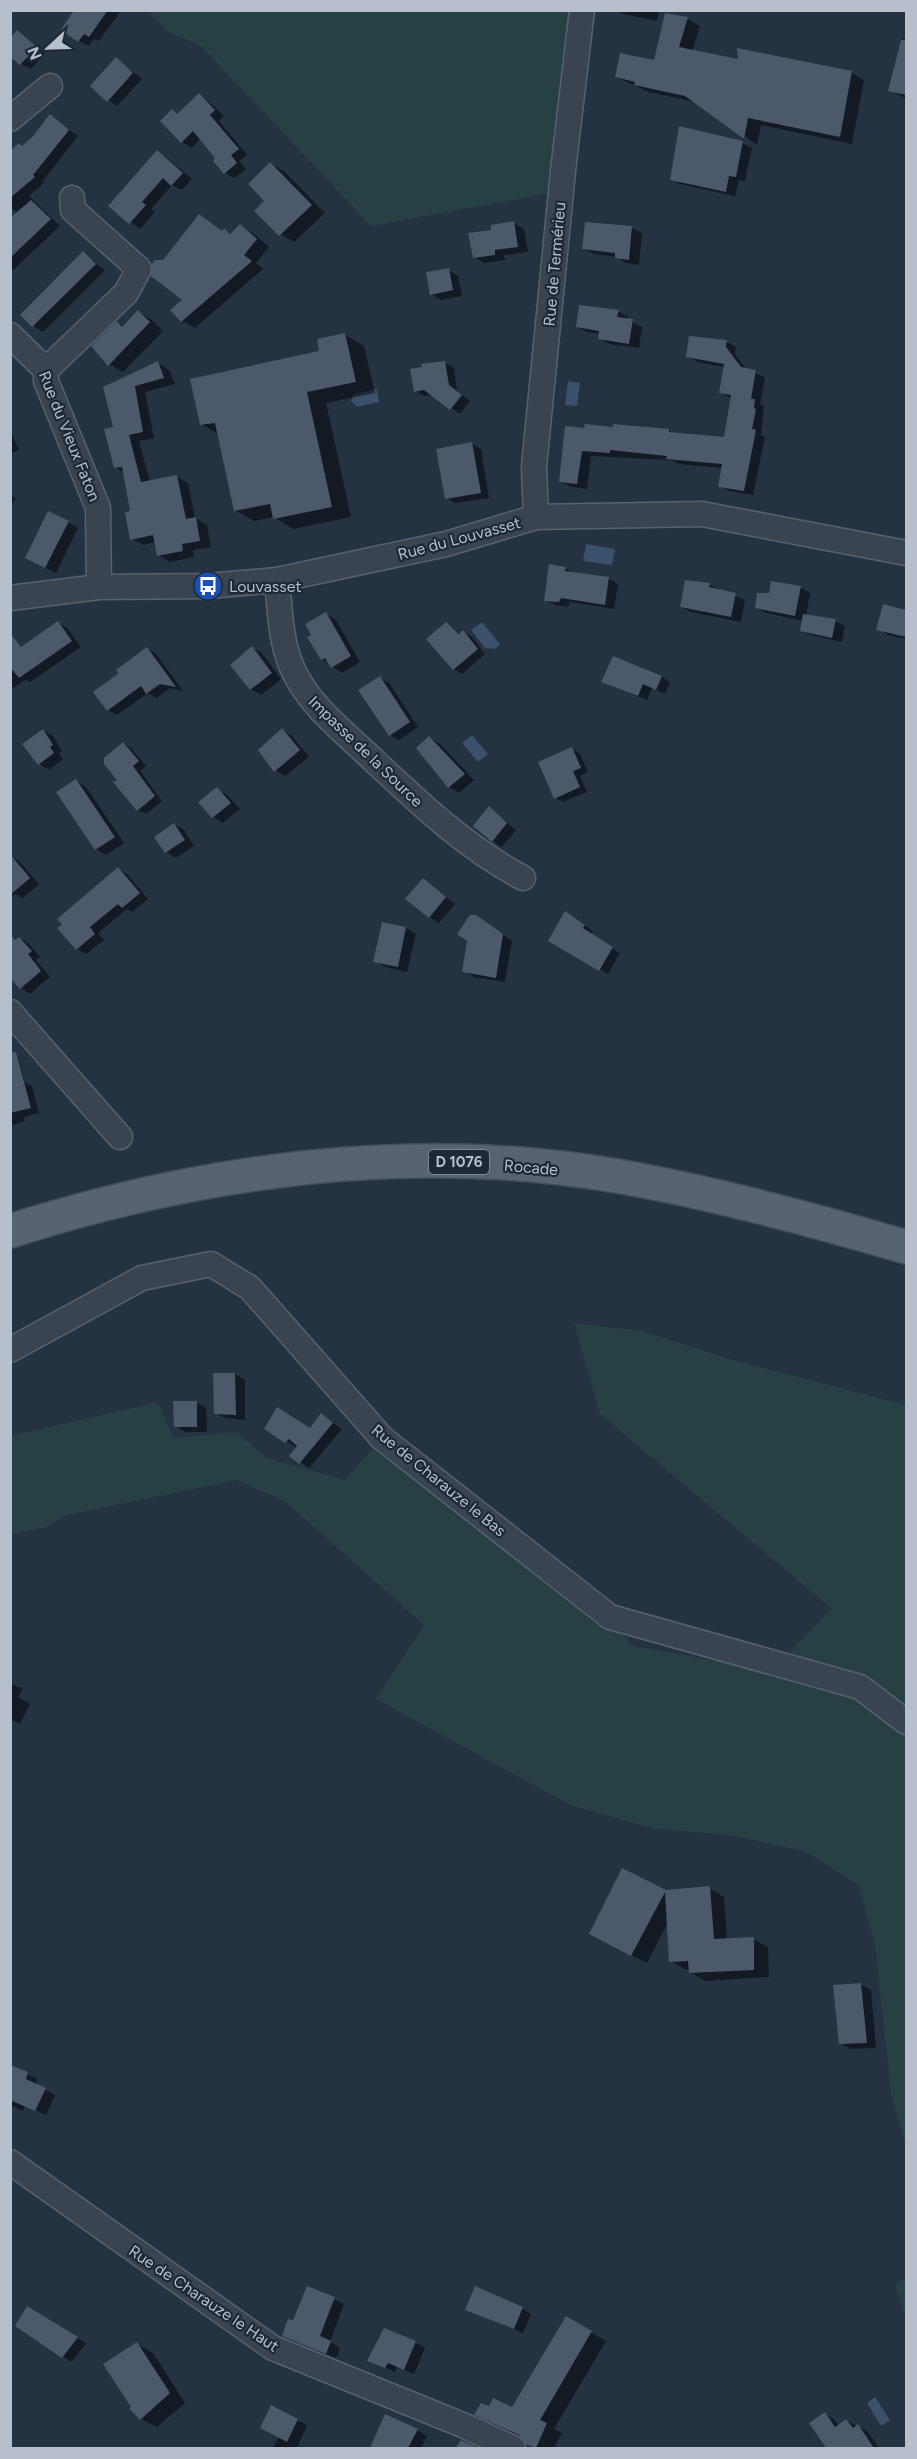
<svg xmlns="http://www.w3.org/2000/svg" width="917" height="2459" font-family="Figtree,sans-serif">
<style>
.green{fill:#274043}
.water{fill:#3b506b}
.shadow{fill:#0007}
.building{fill:#4c596b}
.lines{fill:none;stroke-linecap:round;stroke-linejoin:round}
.minor-casing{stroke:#58626f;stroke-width:27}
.primary-casing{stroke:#434d5b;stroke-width:36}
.minor{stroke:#3a4451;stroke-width:24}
.primary{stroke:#586371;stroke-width:33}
.labels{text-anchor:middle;stroke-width:4.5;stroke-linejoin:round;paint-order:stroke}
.shield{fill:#1e2937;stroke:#89929f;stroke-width:1.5}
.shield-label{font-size:15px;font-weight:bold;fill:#b7bfcc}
.street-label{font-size:16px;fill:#b7bfcc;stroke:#1e2937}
.poi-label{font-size:16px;fill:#b7bfcc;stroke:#1e2937;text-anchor:start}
</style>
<rect width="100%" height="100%" fill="#253242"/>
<!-- green -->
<path class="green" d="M148,11H573L551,193L371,226L201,46L168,32Z
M574,1323L642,1331L733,1360L906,1405V2146L891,2094L875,1944L858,1885L807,1852L735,1836L651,1828L570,1805L376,1699L424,1625L286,1502L237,1480L63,1516L48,1527L11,1534L10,1436L158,1402L173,1438L236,1432L267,1458L345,1480L382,1438L610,1617L632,1646L741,1665L788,1654L832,1609L600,1414Z
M906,2278V2318L895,2285Z"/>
<!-- water -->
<path class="water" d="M568,381L580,383L577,406L565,405Z
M377,389L379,402L357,407L351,401L354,394Z
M586,544L615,549L612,565L583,561Z
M482,622L500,644L495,649L485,648L471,630Z
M472,735L488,754L478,762L462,743Z
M875,2397L890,2420L881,2426L867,2403Z"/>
<!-- shadow -->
<path class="shadow" d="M76,10H118L120,12L99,41L94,39L88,46L78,40Z
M616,10H659L657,21L623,14Z
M687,19L700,26L692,52L739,61L852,73L864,80L852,144L761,125L757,145L695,102L649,92L616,77L655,62Z
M18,32L45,53L31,69L21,64Z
M903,38L906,39V99L890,90Z
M116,59L142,79L117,106L108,100Z
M199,95L208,101L224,116L219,121L247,155L239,161L246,169L234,178L225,173L218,159L201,138L192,148L182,142L162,121L178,115Z
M50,116L78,136L43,181L44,183L29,196L60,226L10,273V232L24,219L10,207V153L23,147Z
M680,128L743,143L752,148L745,181L739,180L735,196L680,184L671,179Z
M158,152L167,158L192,179L182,190L172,185L151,209L155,212L140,229L110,206Z
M271,164L285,172L325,213L294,242L280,234L266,201Z
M199,216L223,232L224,230L232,234L240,226L253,233L269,247L256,263L263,269L195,328L182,321L172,310L184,300L164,262Z
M514,223L524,229L528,252L504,255L505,260L484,263L474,257Z
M586,224L632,228L642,233L639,265L626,263L616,257L594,254L584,249Z
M83,253L105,270L43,332L33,326L22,315Z
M448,270L458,276L462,296L441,300L431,294Z
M618,311L628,317V320L642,327L639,348L609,344L599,338L600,334L587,332L577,327Z
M139,312L152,320L163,331L123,372L109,364L117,323L124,327Z
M345,335L364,346L375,393L326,403L351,517L293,529L274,517L254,521L235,510L220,435L201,424L321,352Z
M727,342L736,347L735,354L747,370L765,377L760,404L764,406L761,435L765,437L753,495L729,491L720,486L723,468L678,464L671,460L591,456L587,489L571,487L561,482L566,428L669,430L676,435L725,439L732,399L721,393L725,367L697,362L688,356Z
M158,363L169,370L175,384L145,392L154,438L139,441L150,482L177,477L188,483L195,518L207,525L211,547L193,550L194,557L170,562L158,555L156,542L143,545L132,539V512L125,473L115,467V428L105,388Z
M445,363L454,368L457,391L470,401L460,414L432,395L424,396L415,391Z
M10,430L19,450L10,453Z
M472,444L481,449L489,498L455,503L446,498Z
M10,494L16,499L10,505Z
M68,522L78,528L56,573L36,563Z
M565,568L574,574L608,578L618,584L614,609L570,602L568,607L555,605L546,600Z
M709,585L745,600L741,622L691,612L681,607Z
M800,587L810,593L806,616L835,621L845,626L842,642L811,635L801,630L803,621L766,613L756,607Z
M884,606L906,611V639L888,635L878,629Z
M326,614L336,620L360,662L342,673L322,659Z
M58,623L67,628L81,647L30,682L25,680L10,690V651L18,645L23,648Z
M447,624L461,634L463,632L472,637L485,654L462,674L454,669Z
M252,648L262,653L281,679L261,695L251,689Z
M147,649L156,654L183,691L170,688L157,698L148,693L117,715L108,710L121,674Z
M662,677L670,682L665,694L652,688L647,700L612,686Z
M380,678L389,683L418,727L399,740L390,735Z
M43,730L53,736L62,751L59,753L63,759L49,770L39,764Z
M282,730L292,736L309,757L285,776L275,770Z
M430,738L440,744L474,780L459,793L449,787L418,748Z
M123,743L131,748L146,766L140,771L162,801L146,814L138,810L119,780Z
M572,749L580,754L588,772L580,776L587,792L563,802L555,798Z
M76,781L86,787L124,843L106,855L96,849Z
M217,789L227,795L240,809L223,823L213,817Z
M489,808L516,830L502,847L493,841Z
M174,824L184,830L194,846L176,858L166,852L156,837Z
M10,856L19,861L39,884L23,898L15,894L10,898Z
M118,869L127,874L148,899L132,912L127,909L98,933L104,940L86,954L77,949Z
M423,880L455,904L439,923L429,917Z
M574,917L593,931L591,935L620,953L608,974L550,940Z
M487,923L512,941L505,982L474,977L464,971Z
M383,924L406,928L416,934L407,972L385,967L375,961Z
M10,934L16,941L19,938L29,944L40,957L36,960L50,977L30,994L21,988L10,976Z
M10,1047L13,1054L18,1057L25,1082L32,1086L39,1113L24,1117L25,1121L10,1126Z
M235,1374L245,1380V1420L225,1418L215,1413Z
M196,1402L206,1408L207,1432H185L175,1426Z
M321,1415L342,1429L309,1468L291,1456L297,1448L266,1428L311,1429Z
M10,1683L23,1689L18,1697L30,1704L20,1724L10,1719Z
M709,1888L724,1897L727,1940L753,1939L768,1947L769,1977L705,1981L690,1972V1969L686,1970L671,1961L668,1922L647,1963L605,1942L665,1891Z
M861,1985L871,1990L876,2048L850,2049L840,2043Z
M27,2074L37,2079L36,2085L55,2095L46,2115L25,2106L23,2111L10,2105V2076Z
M334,2299L344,2304L330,2342L340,2348L336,2358L283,2335L294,2322Z
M28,2308L86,2343L72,2362L63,2357Z
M522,2308L531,2314L523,2333L476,2314Z
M566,2319L606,2341L554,2429L562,2433L554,2448H537L522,2437L491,2423L490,2408L513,2409Z
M415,2342L425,2348L414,2374L397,2367L395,2372L379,2365Z
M137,2344L153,2353L185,2403L157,2427L141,2419Z
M825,2414L834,2419L839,2426L847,2421L867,2431L879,2448H828L811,2423Z
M297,2420L307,2425L297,2448H273L279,2437Z
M417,2430L427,2436L421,2448H372Z"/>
<!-- building -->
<path class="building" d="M74,10H108L89,37L84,34L78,42L61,30Z
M665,13L688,17L679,47L738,59L737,48L852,71L840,137L748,118L744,139L685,96L634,85L635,82L615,77L620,53L654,60Z
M17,30L37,47L20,65L10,57V38Z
M901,40H906V95L888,91Z
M116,57L133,73L107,102L90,86Z
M199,93L215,110L210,115L239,149L231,155L237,163L224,174L213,161L215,158L193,131L181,143L160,121L172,109L177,114Z
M50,114L69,130L33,175L35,177L10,198V151L19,143L22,146L33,136Z
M679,126L743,141L736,177L729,176L726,192L670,180Z
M157,150L183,173L171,186L163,178L142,202L146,205L129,224L108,206Z
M270,162L312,205L279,236L254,211L264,201L248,184Z
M31,200L51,219L10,258V218Z
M199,214L222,231L224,228L230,234L240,224L257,239L244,255L252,261L181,322L170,310L182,300L151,276L152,264L155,260H163Z
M514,221L518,247L495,250V255L473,258L468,233L491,230V225Z
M585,222L632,226L629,260L615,258V253L582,249Z
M83,251L96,264L32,327L20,315Z
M449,268L453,290L430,295L426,272Z
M579,305L619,310L617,317L633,319L629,344L598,339L599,331L576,327Z
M138,310L150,322L108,366L91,346L117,321L122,327Z
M345,333L356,382L307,392L332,507L273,519L270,504L234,511L215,423L200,425L190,379L319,351L317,339Z
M689,336L727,340L726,347L741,367L756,370L751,399H755L754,408L756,409L752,429L756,430L744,491L718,487L722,464L666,459L667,456L610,450V453L582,451L577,484L559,482L565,426L584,428L585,424L613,427V424L669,429V432L724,437L731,395L719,393L724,364L686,357Z
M158,361L164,378L135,386L143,432L129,435L141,482L177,475L186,519L196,517L200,541L182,544L183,551L157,556L153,535L130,540L125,512L130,511L122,467L114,468L104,429L113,427L103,387Z
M445,361L449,385L462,395L450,410L424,390L414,392L410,369L422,367L421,364Z
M472,442L481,493L445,499L436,449Z
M48,511L69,521L45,568L25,558Z
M549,564L566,567L565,571L609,577L605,605L561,598L559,602L544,601Z
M685,580L710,583L709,587L736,593L731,617L680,607Z
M771,581L801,586L795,616L755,608L757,593H769Z
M883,604L906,610V637L876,630Z
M326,612L351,656L331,668L325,658L321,660L307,637L311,635L305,624Z
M803,614L836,619L832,638L800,631Z
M58,621L72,641L19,678L10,667V633L21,647Z
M446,622L459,634L463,630L478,649L453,670L426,639Z
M252,646L272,673L250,690L230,665Z
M147,647L176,687L160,684L146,694L141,686L107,711L93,692L119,673L116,670Z
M613,656L662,676L656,690L643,684L638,696L601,682Z
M380,676L410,722L389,736L358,690Z
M282,728L300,750L274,772L258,750Z
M43,729L53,745L50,747L54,753L38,765L22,744Z
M429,736L465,774L448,788L416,748Z
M123,742L139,761L133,766L155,796L137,811L113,782L117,780L104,764V758Z
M572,747L581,768L573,771L580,787L554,799L538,762Z
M76,779L115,837L95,850L56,792Z
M217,787L231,803L212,818L198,802Z
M489,806L507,823L492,842L473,826Z
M174,823L185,840L165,853L154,837Z
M10,854L30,878L10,895Z
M118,867L140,893L122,908L118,904L90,927L95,934L76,950L57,928L62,925L57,919Z
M423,878L446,897L429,918L405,899Z
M565,911L585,925L583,928L613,947L599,971L548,941Z
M470,915H476L503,934L496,978L462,972L467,941L457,934Z
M382,922L406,927L398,967L373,962Z
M10,934L15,940L19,937L32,951L28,954L41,971L20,989L10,978Z
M16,1052L31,1108L10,1113V1053Z
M213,1373H235L236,1415L214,1414Z
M173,1401H197V1427H174Z
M277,1407L310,1428L321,1413L333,1423L299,1464L289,1456L297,1446L289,1439L285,1443L264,1429Z
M622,1868L666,1890L710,1886L714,1939L754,1937V1970L689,1973L688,1961L669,1962L665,1892L631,1956L589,1934Z
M861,1983L867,2043L839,2044L833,1985Z
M10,2065L28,2072L26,2079L46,2088L35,2111L10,2100Z
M307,2286L335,2297L320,2336L331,2341L326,2354L282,2336L288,2319L293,2320Z
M475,2286L523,2307L514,2329L465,2310Z
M27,2306L78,2337L62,2358L15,2326Z
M566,2316L592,2331L540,2420L547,2423L536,2448L526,2444L519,2435L474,2415L481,2403L489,2406L493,2398L512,2407Z
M384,2328L416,2341L404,2370L388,2363L385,2368L367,2361Z
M137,2342L170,2393L140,2420L129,2408L131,2407L103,2364Z
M271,2405L298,2419L287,2442L260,2428Z
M825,2412L835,2427L846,2419L853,2428L858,2424L874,2448H826L809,2423Z
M385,2414L418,2429L408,2448H370Z
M461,2440L475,2446L474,2448H456Z"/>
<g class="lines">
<!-- minor casing -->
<g class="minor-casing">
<path id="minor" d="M10,119L50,86
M10,335L46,370V381L98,508L99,587
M46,370L126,293L139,269L73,210L72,198
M536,517L534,467L563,171L582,10
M277,580C280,608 280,638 291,665C306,702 338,727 367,754C416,800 463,846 523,878
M10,598L99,587L208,586L277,580L446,544L536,517L702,514L906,553
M10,1012L120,1137
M10,1350L142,1278L211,1264L250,1288L382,1438L610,1617L860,1687L906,1722
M10,2162L273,2348L465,2426L513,2448"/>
</g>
<!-- primary casing -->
<g class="primary-casing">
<path id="primary" d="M10,1231C205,1169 414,1141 617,1176C715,1193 811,1219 906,1247"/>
</g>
<!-- minor -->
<use href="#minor" class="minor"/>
<!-- primary -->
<use href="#primary" class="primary"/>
</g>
<!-- icons -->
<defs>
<g id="bus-disc" transform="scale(1.5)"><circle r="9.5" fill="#1a4fb4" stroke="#1e2937"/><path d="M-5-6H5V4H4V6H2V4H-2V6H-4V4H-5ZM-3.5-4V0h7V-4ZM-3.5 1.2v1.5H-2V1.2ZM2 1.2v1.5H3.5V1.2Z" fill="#fff"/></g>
</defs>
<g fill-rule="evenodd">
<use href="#bus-disc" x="208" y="586"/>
</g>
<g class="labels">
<!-- shield labels -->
<rect class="shield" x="429" y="1150" width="60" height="24" rx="4.5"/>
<g class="shield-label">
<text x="459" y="1167">D 1076</text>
</g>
<!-- street labels -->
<g class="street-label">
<text transform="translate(554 264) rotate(-85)" y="6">Rue de Termérieu</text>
<text transform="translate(70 436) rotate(68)" y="6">Rue du Vieux Faton</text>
<text transform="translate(459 538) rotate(-15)" y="6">Rue du Louvasset</text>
<text transform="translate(366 751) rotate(44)" y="6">Impasse de la Source</text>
<text transform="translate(531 1167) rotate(5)" y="6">Rocade</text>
<text transform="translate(439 1480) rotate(39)" y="6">Rue de Charauze le Bas</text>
<text transform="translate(204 2298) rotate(34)" y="6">Rue de Charauze le Haut</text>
</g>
<!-- poi labels -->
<g class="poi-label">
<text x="229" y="592">Louvasset</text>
</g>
</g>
<!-- border -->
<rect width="917" height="2459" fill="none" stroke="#b7bfcc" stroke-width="24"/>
<!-- north arrow -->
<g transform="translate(48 48) rotate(248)" stroke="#1e2937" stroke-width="4.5" paint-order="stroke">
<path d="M0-4.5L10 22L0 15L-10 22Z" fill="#b7bfcc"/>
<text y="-9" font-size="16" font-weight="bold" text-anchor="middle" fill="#b7bfcc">N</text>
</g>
</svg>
